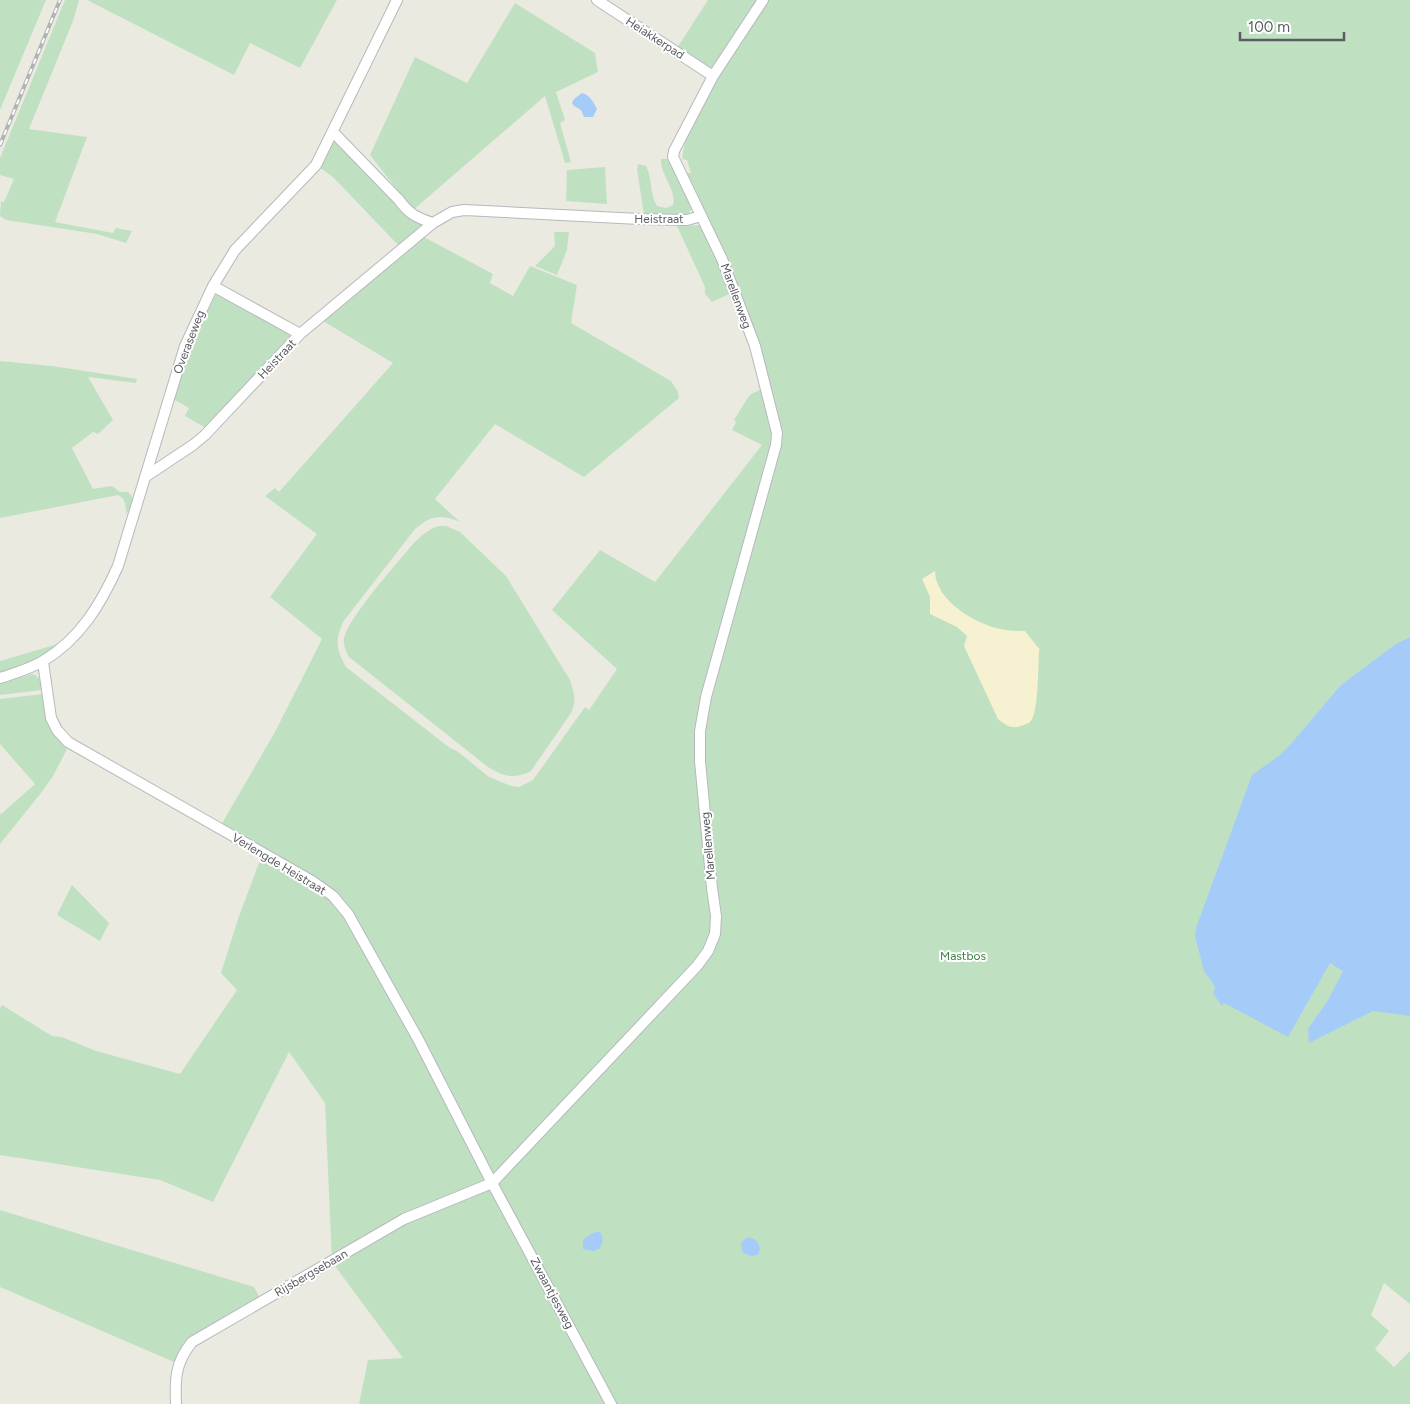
<svg xmlns="http://www.w3.org/2000/svg" width="1410" height="1404" font-family="Figtree,sans-serif">
<style>
.green{fill:#bfe1c2}
.sand{fill:#f6f1d1}
.water{fill:#a5ccf8}
.lines{fill:none;stroke-linecap:round;stroke-linejoin:round}
.minor-casing{stroke:#b7b8bd;stroke-width:12}
.minor{stroke:#fff;stroke-width:10}
.rail-casing{stroke:#b2b3b3;stroke-width:4}
.rail{stroke:#fff;stroke-width:2;stroke-dasharray:5.5;stroke-linecap:butt}
.labels{text-anchor:middle;stroke-width:4;stroke-linejoin:round;paint-order:stroke}
.street-label{font-size:12px;fill:#5a5c61;stroke:#fff}
.park-label{font-size:12px;fill:#3b7f44;stroke:#fff}
</style>
<rect width="100%" height="100%" fill="#ebeae1"/>
<!-- green -->
<path class="green" d="M0,0H46L0,110Z
M65,0H79L73,21L29,129L87,137L55,222L113,233L116,228L132,231L126,243L97,234L6,220L0,216L1,201L4,202L14,179L0,175V158Z
M87,0H337L300,68L250,43L234,75Z
M708,0H1410V1304L1384,1283L1371,1315L1389,1331L1375,1349L1394,1367L1410,1351V1404H359L368,1360L403,1358L332,1262L325,1103L289,1052L213,1202L160,1180L0,1155V1008L2,1005L52,1036L62,1037L96,1051L180,1074L237,990L221,973L238,919L260,860L253,846L221,825L275,732L322,639L270,597L317,534L265,496L275,488L279,492L393,363L323,321L424,237L493,274L490,283L513,296L530,266L577,285L571,323L671,381L678,392L679,398L584,477L495,424L435,499L460,522C441,514 431,515 415,529L343,622C335,641 336,649 346,667L450,748L457,751L489,777L511,786L519,787L533,780L585,707L589,710L617,669L552,610L600,550L655,582L762,445L732,430L736,422L734,420L747,399L751,394L762,389L770,381L697,193L687,173H691L687,160L682,159L685,141L720,74L675,51Z
M515,3L595,53L598,72L556,92L565,120L560,123L571,162L565,163L545,96L413,210L370,155L415,57L467,83Z
M334,138L430,224L399,246L334,178L318,166Z
M661,159H672L678,178L692,209L686,216L644,215L637,169L638,164L646,166C653,179 649,193 657,206L666,208L673,205C677,190 660,175 661,159Z
M605,167L607,204L566,201L567,170Z
M703,225L732,293L712,302L705,294V287L677,226Z
M554,232H569L567,250L557,275L535,266L555,246Z
M217,293L293,335L206,428L185,416L189,408L173,399C184,362 199,327 217,293Z
M0,361L52,366L137,379L136,383L88,377L113,420L98,434L93,432L72,448L93,489L112,486L120,492H128C136,499 133,507 126,514C126,506 126,499 118,495L0,518Z
M439,526H446L460,532L506,576L570,680C574,693 577,700 571,713L531,771C514,780 503,776 488,767L349,657C346,651 343,645 344,639C347,619 398,562 413,544C421,536 428,529 439,526Z
M61,643L41,660L0,674V661Z
M32,674C40,676 42,682 42,690L0,695V683Z
M43,694L53,731L67,749L53,776L41,793L0,844V813L1,814L35,784L0,744V699Z
M72,885L109,923L100,941L57,915Z
M0,1210L254,1287L260,1298L179,1353L174,1362L0,1287Z"/>
<!-- sand -->
<path class="sand" d="M935,571C935,596 965,617 987,625C999,630 1012,631 1025,631L1040,650L1039,651C1038,665 1039,714 1030,722C1029,723 1024,725 1023,725C1013,730 1006,726 998,719L964,646L967,636L957,627L930,614V597L922,579Z"/>
<!-- water -->
<path class="water" d="M582,93C590,95 594,103 597,109L593,117H584L581,110L574,106L572,103L574,99Z
M1410,637V1016L1373,1011L1309,1043L1308,1029L1328,1000L1343,971L1330,963L1288,1037L1224,1003L1222,1006L1213,994L1215,989L1214,985L1204,971L1195,936L1196,928L1252,775L1280,755L1289,746L1341,685L1396,644Z
M596,1232H600C604,1238 603,1243 599,1249L593,1251L583,1249V1240L589,1235Z
M746,1238C755,1237 758,1241 760,1249L758,1255L750,1256L742,1252L741,1243Z"/>
<g class="lines">
<!-- minor casing -->
<g class="minor-casing">
<path id="minor" d="M597,0L713,76
M333,132L399,200C409,214 417,218 433,223
M213,286L300,334
M145,477L193,445L205,435L300,334L433,223L452,212L464,210L639,219L687,220L701,216
M43,662L51,718L57,730L68,742L312,881L333,896L348,914L418,1039L492,1183L611,1404
M0,678C15,673 30,669 43,661C80,639 101,604 118,566L185,346L213,286L235,250L316,165L397,0
M176,1404C175,1379 175,1363 192,1342L404,1219L492,1183L697,966L708,951L715,934L716,916L712,888L700,761V731L706,697L776,445L777,433L755,346L722,259L673,157L674,151L713,76L763,0"/>
</g>
<!-- minor -->
<use href="#minor" class="minor"/>
<!-- rail casing -->
<g class="rail-casing">
<path id="rail" d="M0,145L60,0"/>
</g>
<!-- rail -->
<use href="#rail" class="rail"/>
</g>
<g class="labels">
<!-- street labels -->
<g class="street-label">
<text transform="translate(655 38) rotate(33)" y="4">Heiakkerpad</text>
<text x="659" y="223">Heistraat</text>
<text transform="translate(736 296) rotate(70)" y="4">Marellenweg</text>
<text transform="translate(189 342) rotate(-69)" y="4">Overaseweg</text>
<text transform="translate(277 359) rotate(-47)" y="4">Heistraat</text>
<text transform="translate(708 846) rotate(-95)" y="4">Marellenweg</text>
<text transform="translate(279 864) rotate(31)" y="4">Verlengde Heistraat</text>
<text transform="translate(311 1273) rotate(-30)" y="4">Rijsbergsebaan</text>
<text transform="translate(552 1293) rotate(62)" y="4">Zwaantjesweg</text>
</g>
<!-- park labels -->
<g class="park-label">
<text x="963" y="960">Mastbos</text>
</g>
</g>
<!-- scale -->
<path d="M1240 32v8h104v-8" fill="none" stroke="#5a5c61" stroke-width="2.5"/>
<text x="1248" y="32" font-size="15" fill="#5a5c61" stroke="#ffffff" stroke-width="4" paint-order="stroke">100 m</text>
</svg>
